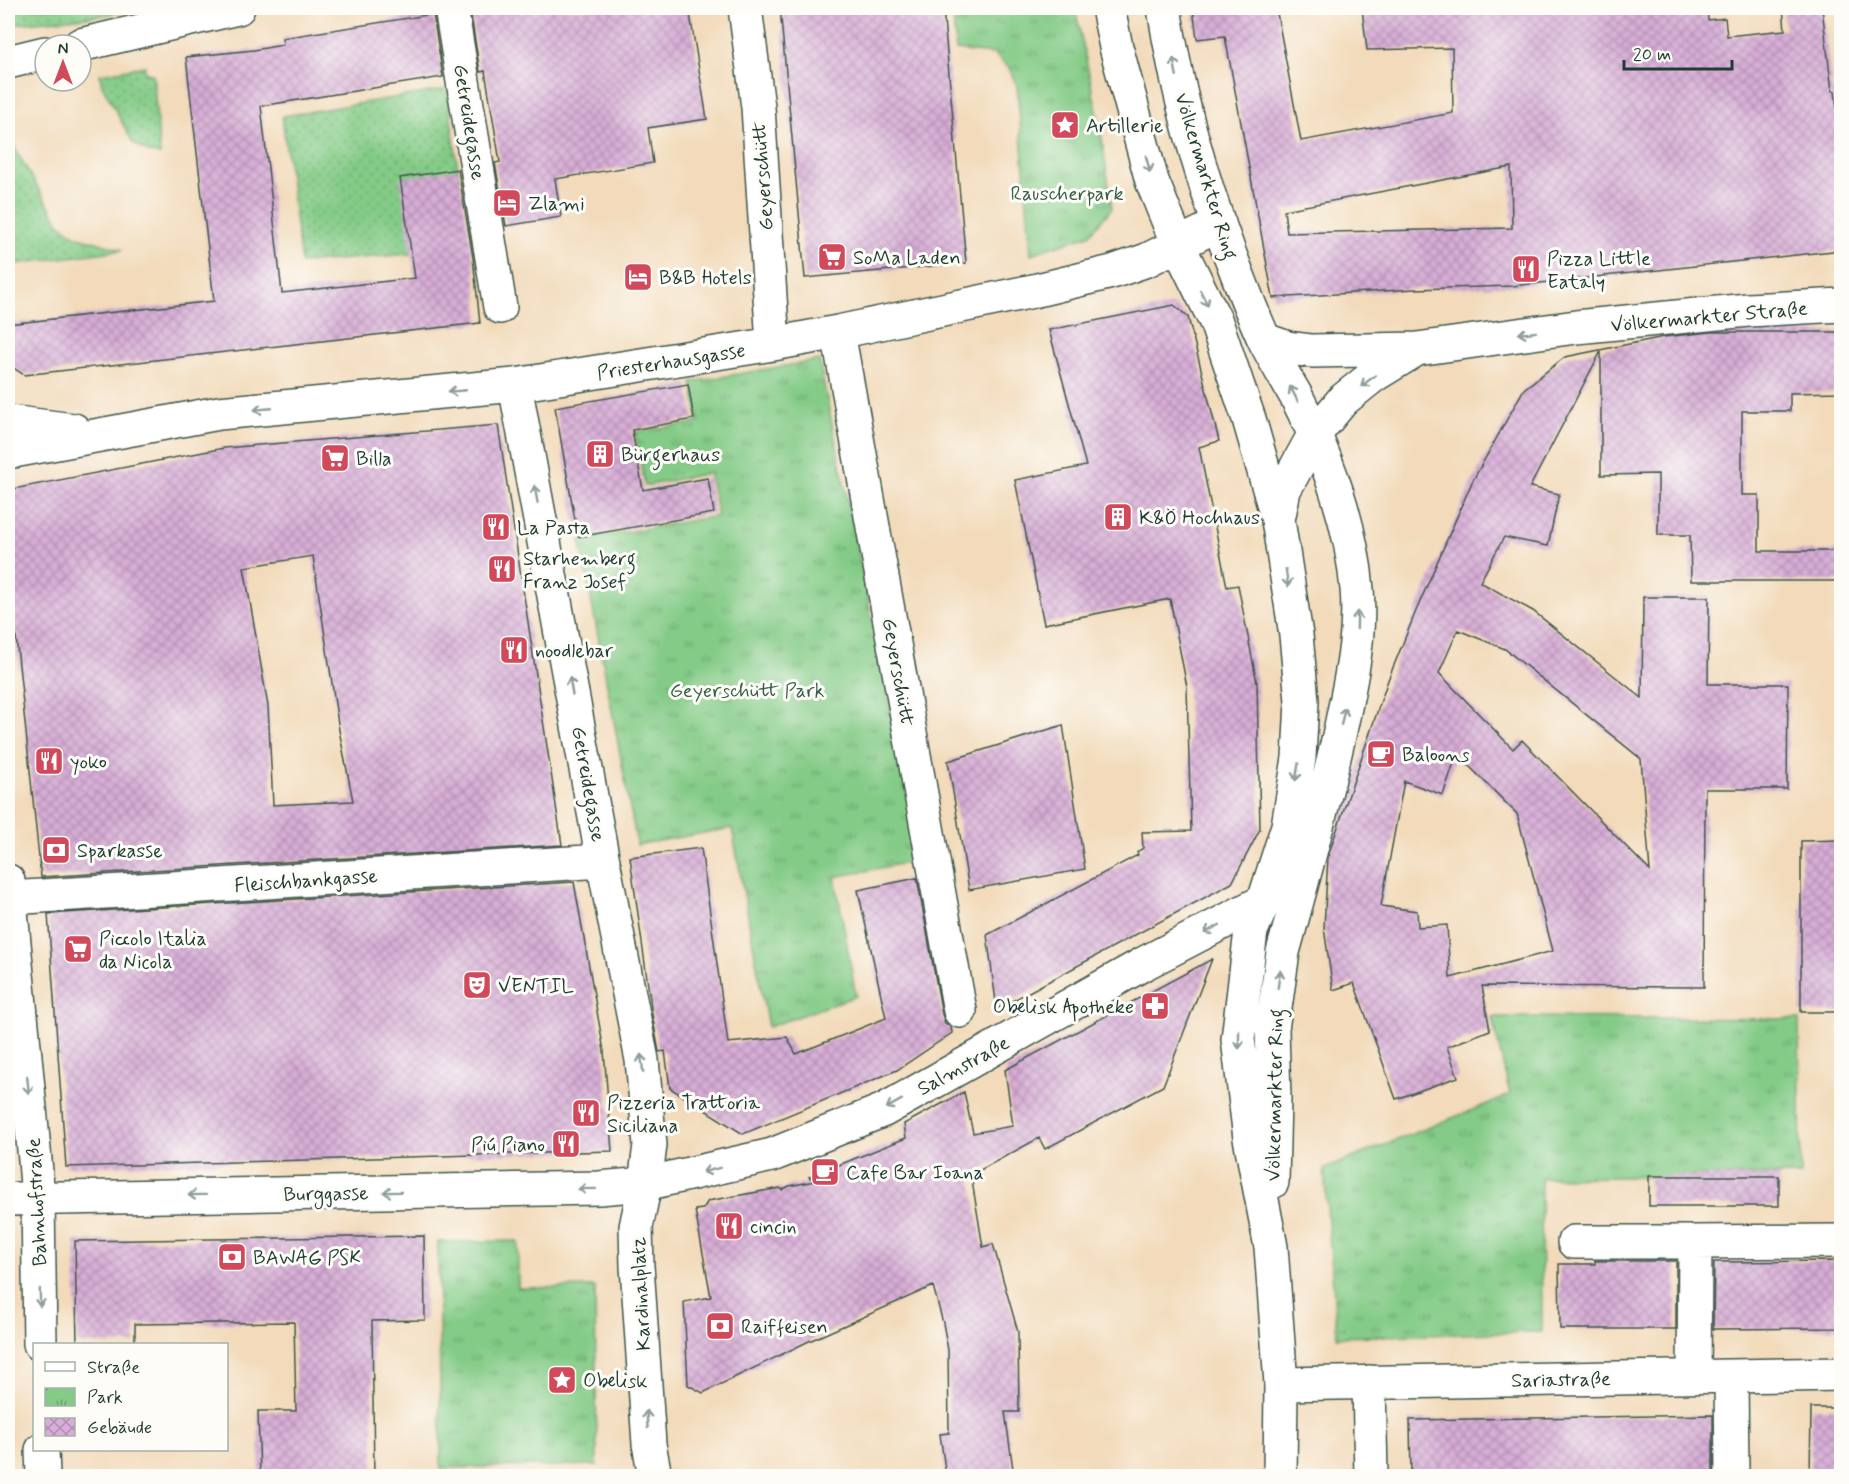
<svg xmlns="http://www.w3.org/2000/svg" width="1849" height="1484" font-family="Mynerve,sans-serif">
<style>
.grass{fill:url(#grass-dots);stroke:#51845d;stroke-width:1.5}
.park{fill:url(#park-tufts);stroke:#51845d;stroke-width:1.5}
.building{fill:url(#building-cross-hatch);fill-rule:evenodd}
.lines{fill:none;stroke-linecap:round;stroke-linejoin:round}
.minor-casing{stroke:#3f5548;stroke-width:36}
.major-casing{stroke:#3f5548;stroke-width:36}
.minor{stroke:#fff;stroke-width:33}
.major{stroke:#fff;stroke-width:33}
.oneway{stroke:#8f9e9a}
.labels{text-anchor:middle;stroke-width:6;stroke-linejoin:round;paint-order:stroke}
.street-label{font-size:20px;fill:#1f3d34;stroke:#fdfcf7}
.poi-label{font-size:20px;fill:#1f3d34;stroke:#fdfcf7;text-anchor:start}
.park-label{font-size:20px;fill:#386048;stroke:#fdfcf7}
</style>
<defs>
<pattern id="grass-dots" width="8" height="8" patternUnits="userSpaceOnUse" patternTransform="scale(1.5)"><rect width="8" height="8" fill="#83cb86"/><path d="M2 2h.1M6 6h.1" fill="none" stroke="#6ba66e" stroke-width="1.8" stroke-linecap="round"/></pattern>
<pattern id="park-tufts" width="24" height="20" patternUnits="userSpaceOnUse" patternTransform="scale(1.5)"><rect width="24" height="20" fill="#83cb86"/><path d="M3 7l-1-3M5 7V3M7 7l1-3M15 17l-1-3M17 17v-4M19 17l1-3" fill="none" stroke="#6ba66e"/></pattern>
<pattern id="building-cross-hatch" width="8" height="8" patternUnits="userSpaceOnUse" patternTransform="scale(1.5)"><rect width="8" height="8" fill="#d8add7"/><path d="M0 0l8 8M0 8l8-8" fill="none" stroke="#af8eaf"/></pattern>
</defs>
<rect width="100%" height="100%" fill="#fdfcf7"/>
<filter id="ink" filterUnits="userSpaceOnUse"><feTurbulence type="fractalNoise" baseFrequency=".0167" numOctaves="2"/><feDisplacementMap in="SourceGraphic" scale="12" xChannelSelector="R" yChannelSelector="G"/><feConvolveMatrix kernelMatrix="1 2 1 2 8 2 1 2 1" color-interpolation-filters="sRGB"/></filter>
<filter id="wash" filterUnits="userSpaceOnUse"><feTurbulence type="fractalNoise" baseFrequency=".008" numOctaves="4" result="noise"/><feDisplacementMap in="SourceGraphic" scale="24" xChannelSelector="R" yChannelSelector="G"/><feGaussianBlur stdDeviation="1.35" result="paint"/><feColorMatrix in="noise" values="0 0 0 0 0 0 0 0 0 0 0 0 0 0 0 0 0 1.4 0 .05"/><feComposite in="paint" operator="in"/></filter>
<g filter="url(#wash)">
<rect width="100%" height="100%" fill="#f2daba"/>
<!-- grass -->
<path class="grass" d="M8,8H139L107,15L8,25Z
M145,66V73L153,74L160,155L148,152L133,143L101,83L100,74Z
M447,89L469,249L301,263L282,116Z
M8,130L16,151L59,223L76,236L123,250L8,265Z"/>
<!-- park -->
<path class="park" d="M952,8H1075L1100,126L1112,208L1089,235L1031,254L1017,86L1009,68L994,54L956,50Z
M819,360L921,860L835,877L856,996L768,1027L732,828L637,845L580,540L718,516L709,473L645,486L635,432L699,422L692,382Z
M1492,1017L1799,1019L1801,1175L1541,1178L1542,1332L1337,1337L1324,1169L1510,1095Z
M518,1241V1288L595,1287L597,1465L441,1468L438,1242Z"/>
<g id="blocks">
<!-- building -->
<path class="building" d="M478,8H689L707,119L648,128L653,163L555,179L561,217L506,226L495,163L500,162L485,71L480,72L470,9Z
M780,8H943L966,263L805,278Z
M1193,8H1276L1301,141L1453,113L1452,48L1367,50L1362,9L1446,8H1707L1708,20L1725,18L1727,36L1785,30L1783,8H1822L1832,91H1835L1842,152V250L1512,286L1415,289L1273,298L1225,36L1197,39ZM1511,167L1512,228L1287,233L1284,210Z
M433,14L443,77L261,106L282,293L415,278L400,178L458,169L473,258L480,323L24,375L8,364V324L214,301L186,57L254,50L283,45L282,38Z
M1174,305L1188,317L1219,441L1199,447L1227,587L1238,585L1257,683L1260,829L1232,883L997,1009L987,935L1138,855L1137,852L1143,848L1142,832L1191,831L1187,687L1170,599L1044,624L1015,480L1086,466L1049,330Z
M1711,332H1842V392L1790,393V411H1742V495H1759V551H1842V581H1691L1690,535H1658V474L1601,475V351L1530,487L1559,494L1548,546L1504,537L1480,582L1533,611L1642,698L1643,597H1709L1708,684H1788L1787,789H1705L1704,987L1482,986L1490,1030L1447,1047L1458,1077L1396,1099L1354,983L1333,990L1324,928L1328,857L1330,850L1388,680L1416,611L1472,482L1524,389L1565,357L1664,337ZM1458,630L1505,649L1641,759L1650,871L1522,740L1513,749L1439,673ZM1457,754L1517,814L1553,951L1450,978L1447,925L1418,927L1417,911L1381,906L1404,781L1443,795Z
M688,384L694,419L632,430L643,490L708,478L714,513L578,537L555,407Z
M498,425L562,845L41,877L8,559V490L224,448ZM313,556L339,730L353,801L273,805L268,706L244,567Z
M1063,725L1085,869L969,890L948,761Z
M1842,840V1012H1801V841Z
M701,848L728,1043L787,1037L796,1054L886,1018L858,890L917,878L942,1014L945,1023L951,1027L952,1033L897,1070L743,1134L670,1088L665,1051L659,1052L652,1014L630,857Z
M574,882L604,1051L612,1151L66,1167L48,914Z
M1212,959L1163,1086L1045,1149L1039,1138L971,1175L983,1247L993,1244L1018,1332L1019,1412H1005L1014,1476H946L940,1434L949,1433L948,1350L943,1323L933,1286L807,1342L703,1393L688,1385L684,1302L711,1297L695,1210L703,1209L708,1201L780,1188L782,1190L789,1186L815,1181L809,1177L906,1138L904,1124L964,1092L973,1133L1013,1126L1005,1070Z
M1649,1176H1779V1206H1649Z
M424,1236L425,1320L372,1321L374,1476H260L258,1411H296L294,1322L135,1324V1344H77L75,1241Z
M1595,1261H1676V1329H1560L1559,1264H1595Z
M1842,1261V1328L1713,1329L1714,1262Z
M1811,1408H1842V1476H1810Z
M1713,1415V1476H1411L1410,1420Z"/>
</g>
</g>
<g filter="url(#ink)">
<use href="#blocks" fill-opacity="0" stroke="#3f5548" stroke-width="1.5"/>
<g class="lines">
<!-- minor casing -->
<g class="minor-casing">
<path id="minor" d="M451,8L500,307
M745,8L758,107L773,344
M80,45L238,8
M8,62L45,53
M838,332L960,1011
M515,385L603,861L642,1060L650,1145L645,1184L636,1227L637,1266L649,1444L655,1476
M8,422L74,430
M8,452L219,413L515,385L773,344L838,332L1033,291L1112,272L1147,260L1219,224
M8,881L35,1160L38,1198L40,1344
M9,898L603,861
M8,1199L599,1188L645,1184L772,1155L884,1110L1143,964L1264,901
M1574,1242H1695L1694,1376
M1695,1242L1842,1241
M1731,1376L1732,1476
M1369,1382L1371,1476
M1281,1384L1842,1374
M42,1450L43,1476"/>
</g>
<!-- major casing -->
<g class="major-casing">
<path id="major" d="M1108,8L1116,47L1152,181L1178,245L1216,322L1249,419L1278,520L1296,635L1302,701L1299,758L1288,826L1264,901L1251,931L1238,1039L1250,1138L1271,1247L1281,1384L1280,1476
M1164,8C1177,92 1199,172 1229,252C1240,281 1251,311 1264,339C1274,359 1285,377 1296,396C1327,456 1351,521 1357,589C1361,637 1350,684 1340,731C1324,805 1303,879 1283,952L1272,1029L1274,1098L1272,1182
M1265,340L1288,348L1312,351L1417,349L1576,327L1748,310L1842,305
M1278,520L1284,490L1314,435L1343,400L1373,376L1417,349"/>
</g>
<!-- minor -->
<use href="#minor" class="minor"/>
<!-- major -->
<use href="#major" class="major"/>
</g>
<!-- one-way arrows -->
<defs><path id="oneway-shaft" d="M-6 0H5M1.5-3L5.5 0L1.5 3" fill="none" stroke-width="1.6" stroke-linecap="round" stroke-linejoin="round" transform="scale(1.5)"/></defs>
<g class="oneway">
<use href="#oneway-shaft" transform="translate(1175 67) rotate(-101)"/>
<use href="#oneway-shaft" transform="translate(1148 164) rotate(75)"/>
<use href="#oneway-shaft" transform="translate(1204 298) rotate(64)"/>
<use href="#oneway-shaft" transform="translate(1527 333) rotate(173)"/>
<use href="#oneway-shaft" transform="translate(1368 381) rotate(142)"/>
<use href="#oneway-shaft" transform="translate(457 391) rotate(175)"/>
<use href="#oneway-shaft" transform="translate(1294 394) rotate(-118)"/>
<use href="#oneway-shaft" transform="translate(263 409) rotate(175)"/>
<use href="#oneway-shaft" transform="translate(536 494) rotate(-100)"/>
<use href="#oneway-shaft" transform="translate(1287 578) rotate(81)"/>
<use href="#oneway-shaft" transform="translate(1357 620) rotate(-89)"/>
<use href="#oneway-shaft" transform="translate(571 686) rotate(-100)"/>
<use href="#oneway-shaft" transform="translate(1343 716) rotate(-78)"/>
<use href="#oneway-shaft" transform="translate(1297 772) rotate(100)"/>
<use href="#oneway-shaft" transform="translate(1212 929) rotate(152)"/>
<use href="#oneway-shaft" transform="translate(1279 979) rotate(-82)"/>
<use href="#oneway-shaft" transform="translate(1239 1040) rotate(90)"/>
<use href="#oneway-shaft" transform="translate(642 1063) rotate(-98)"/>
<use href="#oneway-shaft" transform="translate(28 1085) rotate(84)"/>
<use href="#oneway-shaft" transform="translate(894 1104) rotate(151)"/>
<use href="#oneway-shaft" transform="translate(711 1170) rotate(166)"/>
<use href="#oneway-shaft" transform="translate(587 1189) rotate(179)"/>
<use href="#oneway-shaft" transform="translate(392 1192) rotate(179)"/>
<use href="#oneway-shaft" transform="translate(197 1195) rotate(179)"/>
<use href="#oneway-shaft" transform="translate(40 1298) rotate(89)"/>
<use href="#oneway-shaft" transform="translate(647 1419) rotate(-94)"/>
</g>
</g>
<!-- icons -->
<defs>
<g id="sight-square" transform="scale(1.5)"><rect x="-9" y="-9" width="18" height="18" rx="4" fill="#d1495b" stroke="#fdfcf7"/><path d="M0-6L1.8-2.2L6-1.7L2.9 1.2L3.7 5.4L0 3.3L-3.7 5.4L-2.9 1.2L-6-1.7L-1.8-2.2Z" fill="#fff"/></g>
<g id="hotel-square" transform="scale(1.5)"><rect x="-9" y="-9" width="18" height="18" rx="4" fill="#d1495b" stroke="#fdfcf7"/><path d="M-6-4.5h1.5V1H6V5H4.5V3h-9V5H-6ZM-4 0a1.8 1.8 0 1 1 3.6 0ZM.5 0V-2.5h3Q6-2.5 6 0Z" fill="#fff"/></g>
<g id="supermarket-square" transform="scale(1.5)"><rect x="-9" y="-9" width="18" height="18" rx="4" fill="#d1495b" stroke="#fdfcf7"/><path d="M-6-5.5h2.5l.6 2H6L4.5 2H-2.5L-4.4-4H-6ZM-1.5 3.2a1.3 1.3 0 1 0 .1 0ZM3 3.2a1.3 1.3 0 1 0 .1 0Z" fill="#fff"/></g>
<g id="restaurant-square" transform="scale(1.5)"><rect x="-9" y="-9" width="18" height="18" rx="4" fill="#d1495b" stroke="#fdfcf7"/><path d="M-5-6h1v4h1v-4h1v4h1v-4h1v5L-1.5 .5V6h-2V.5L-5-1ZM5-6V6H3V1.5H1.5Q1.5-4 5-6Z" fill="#fff"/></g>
<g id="building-square" transform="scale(1.5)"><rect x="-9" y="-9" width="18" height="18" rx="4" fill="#d1495b" stroke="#fdfcf7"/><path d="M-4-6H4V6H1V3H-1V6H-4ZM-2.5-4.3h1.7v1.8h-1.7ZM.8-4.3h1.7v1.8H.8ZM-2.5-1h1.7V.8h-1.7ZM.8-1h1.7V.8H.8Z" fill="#fff"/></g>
<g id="cafe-square" transform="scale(1.5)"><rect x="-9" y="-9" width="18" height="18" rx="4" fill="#d1495b" stroke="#fdfcf7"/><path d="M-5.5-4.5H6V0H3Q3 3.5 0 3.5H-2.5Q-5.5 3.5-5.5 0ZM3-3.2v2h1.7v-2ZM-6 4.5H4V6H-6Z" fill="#fff"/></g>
<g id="bank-square" transform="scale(1.5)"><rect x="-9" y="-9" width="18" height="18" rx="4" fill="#d1495b" stroke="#fdfcf7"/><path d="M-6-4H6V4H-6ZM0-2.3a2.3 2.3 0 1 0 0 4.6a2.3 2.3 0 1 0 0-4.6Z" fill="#fff"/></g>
<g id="theatre-square" transform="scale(1.5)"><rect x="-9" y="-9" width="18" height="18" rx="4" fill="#d1495b" stroke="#fdfcf7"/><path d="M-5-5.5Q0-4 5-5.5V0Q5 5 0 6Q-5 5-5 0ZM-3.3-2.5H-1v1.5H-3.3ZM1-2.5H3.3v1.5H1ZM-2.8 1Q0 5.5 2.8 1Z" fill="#fff"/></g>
<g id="pharmacy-square" transform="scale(1.5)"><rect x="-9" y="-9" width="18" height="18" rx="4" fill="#d1495b" stroke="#fdfcf7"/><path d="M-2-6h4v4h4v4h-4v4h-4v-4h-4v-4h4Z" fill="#fff"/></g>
</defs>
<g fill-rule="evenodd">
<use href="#sight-square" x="1065" y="125"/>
<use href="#hotel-square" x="507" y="203"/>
<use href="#supermarket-square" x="832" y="257"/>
<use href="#restaurant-square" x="1526" y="269"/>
<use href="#hotel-square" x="638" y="277"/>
<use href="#building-square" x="600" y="454"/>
<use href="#supermarket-square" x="335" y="458"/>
<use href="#building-square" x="1118" y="517"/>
<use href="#restaurant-square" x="496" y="527"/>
<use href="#restaurant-square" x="502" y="569"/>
<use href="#restaurant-square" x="514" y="650"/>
<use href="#cafe-square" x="1381" y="754"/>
<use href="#restaurant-square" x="49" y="761"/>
<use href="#bank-square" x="56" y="850"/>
<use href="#supermarket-square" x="78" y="949"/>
<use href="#theatre-square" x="477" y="985"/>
<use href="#pharmacy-square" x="1155" y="1006"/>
<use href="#restaurant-square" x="586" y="1113"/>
<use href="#restaurant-square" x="566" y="1144"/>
<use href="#cafe-square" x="825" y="1172"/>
<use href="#restaurant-square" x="729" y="1226"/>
<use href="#bank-square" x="232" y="1257"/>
<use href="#bank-square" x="720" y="1326"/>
<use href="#sight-square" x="562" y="1380"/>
</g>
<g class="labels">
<!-- street labels -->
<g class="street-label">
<text transform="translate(470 122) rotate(81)" y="7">Getreidegasse</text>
<text transform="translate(762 176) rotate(-94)" y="7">Geyerschütt</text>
<text transform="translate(1207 176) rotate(73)" y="7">Völkermarkter Ring</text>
<text transform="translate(1709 316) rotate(-5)" y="7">Völkermarkter Straße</text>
<text transform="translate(671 361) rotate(-9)" y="7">Priesterhausgasse</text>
<text transform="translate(899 672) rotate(80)" y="7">Geyerschütt</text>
<text transform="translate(589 784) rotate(80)" y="7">Getreidegasse</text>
<text transform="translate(306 880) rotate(-4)" y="7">Fleischbankgasse</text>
<text transform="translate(963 1065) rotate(-29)" y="7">Salmstraße</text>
<text transform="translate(1274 1095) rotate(-89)" y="7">Völkermarkter Ring</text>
<text transform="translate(326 1193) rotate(-1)" y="7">Burggasse</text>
<text transform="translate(36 1202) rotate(-93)" y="7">Bahnhofstraße</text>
<text transform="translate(640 1294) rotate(-93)" y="7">Kardinalplatz</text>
<text transform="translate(1561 1379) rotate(-1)" y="7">Sariastraße</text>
</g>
<!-- poi labels -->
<g class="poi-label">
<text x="1086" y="132">Artillerie</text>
<text x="528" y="210">Zlami</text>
<text x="853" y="264">SoMa Laden</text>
<text x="1547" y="265">Pizza Little<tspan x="1547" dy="23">Eataly</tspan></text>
<text x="659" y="284">B&amp;B Hotels</text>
<text x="621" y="461">Bürgerhaus</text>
<text x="356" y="465">Billa</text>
<text x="1139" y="524">K&amp;Ö Hochhaus</text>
<text x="517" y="534">La Pasta</text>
<text x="523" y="565">Starhemberg<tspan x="523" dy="23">Franz Josef</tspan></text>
<text x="535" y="657">noodlebar</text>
<text x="1402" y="761">Baloons</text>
<text x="70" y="768">yoko</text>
<text x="77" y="857">Sparkasse</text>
<text x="99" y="945">Piccolo Italia<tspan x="99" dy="23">da Nicola</tspan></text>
<text x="498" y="992">VENTIL</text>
<text x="1134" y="1013" text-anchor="end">Obelisk Apotheke</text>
<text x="607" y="1109">Pizzeria Trattoria<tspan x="607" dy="23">Siciliana</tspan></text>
<text x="545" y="1151" text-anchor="end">Piú Piano</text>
<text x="846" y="1179">Cafe Bar Ioana</text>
<text x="750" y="1233">cincin</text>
<text x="253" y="1264">BAWAG PSK</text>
<text x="741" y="1333">Raiffeisen</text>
<text x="583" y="1387">Obelisk</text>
</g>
<!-- park labels -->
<g class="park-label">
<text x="1067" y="200">Rauscherpark</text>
<text x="747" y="697">Geyerschütt Park</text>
</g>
</g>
<!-- margin -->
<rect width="1849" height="1484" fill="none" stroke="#fdfcf7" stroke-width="30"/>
<!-- legend -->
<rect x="33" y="1343" width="195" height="108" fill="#fdfcf7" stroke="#a4b0a9" stroke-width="1.5"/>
<rect x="45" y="1362" width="30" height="9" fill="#ffffff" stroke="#a4b0a9" stroke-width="1.5"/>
<text x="87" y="1373" font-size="18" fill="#1f3d34">Straße</text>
<rect x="45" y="1388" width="30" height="18" fill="url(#park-tufts)" stroke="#a4b0a9" stroke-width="1.5"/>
<text x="87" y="1403" font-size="18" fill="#1f3d34">Park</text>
<rect x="45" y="1418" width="30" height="18" fill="url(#building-cross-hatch)" stroke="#a4b0a9" stroke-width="1.5"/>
<text x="87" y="1433" font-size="18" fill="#1f3d34">Gebäude</text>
<!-- north arrow -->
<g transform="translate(63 63)"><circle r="28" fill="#fdfcf7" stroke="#a4b0a9" stroke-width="1.5"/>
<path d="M0-4.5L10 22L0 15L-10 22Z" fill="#d1495b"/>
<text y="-9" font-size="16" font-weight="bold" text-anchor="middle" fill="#1f3d34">N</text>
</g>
<!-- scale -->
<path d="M1624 60v9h108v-9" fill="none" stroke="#1f3d34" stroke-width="3"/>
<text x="1633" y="60" font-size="18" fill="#1f3d34" stroke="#fdfcf7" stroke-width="4.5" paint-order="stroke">20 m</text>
</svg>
